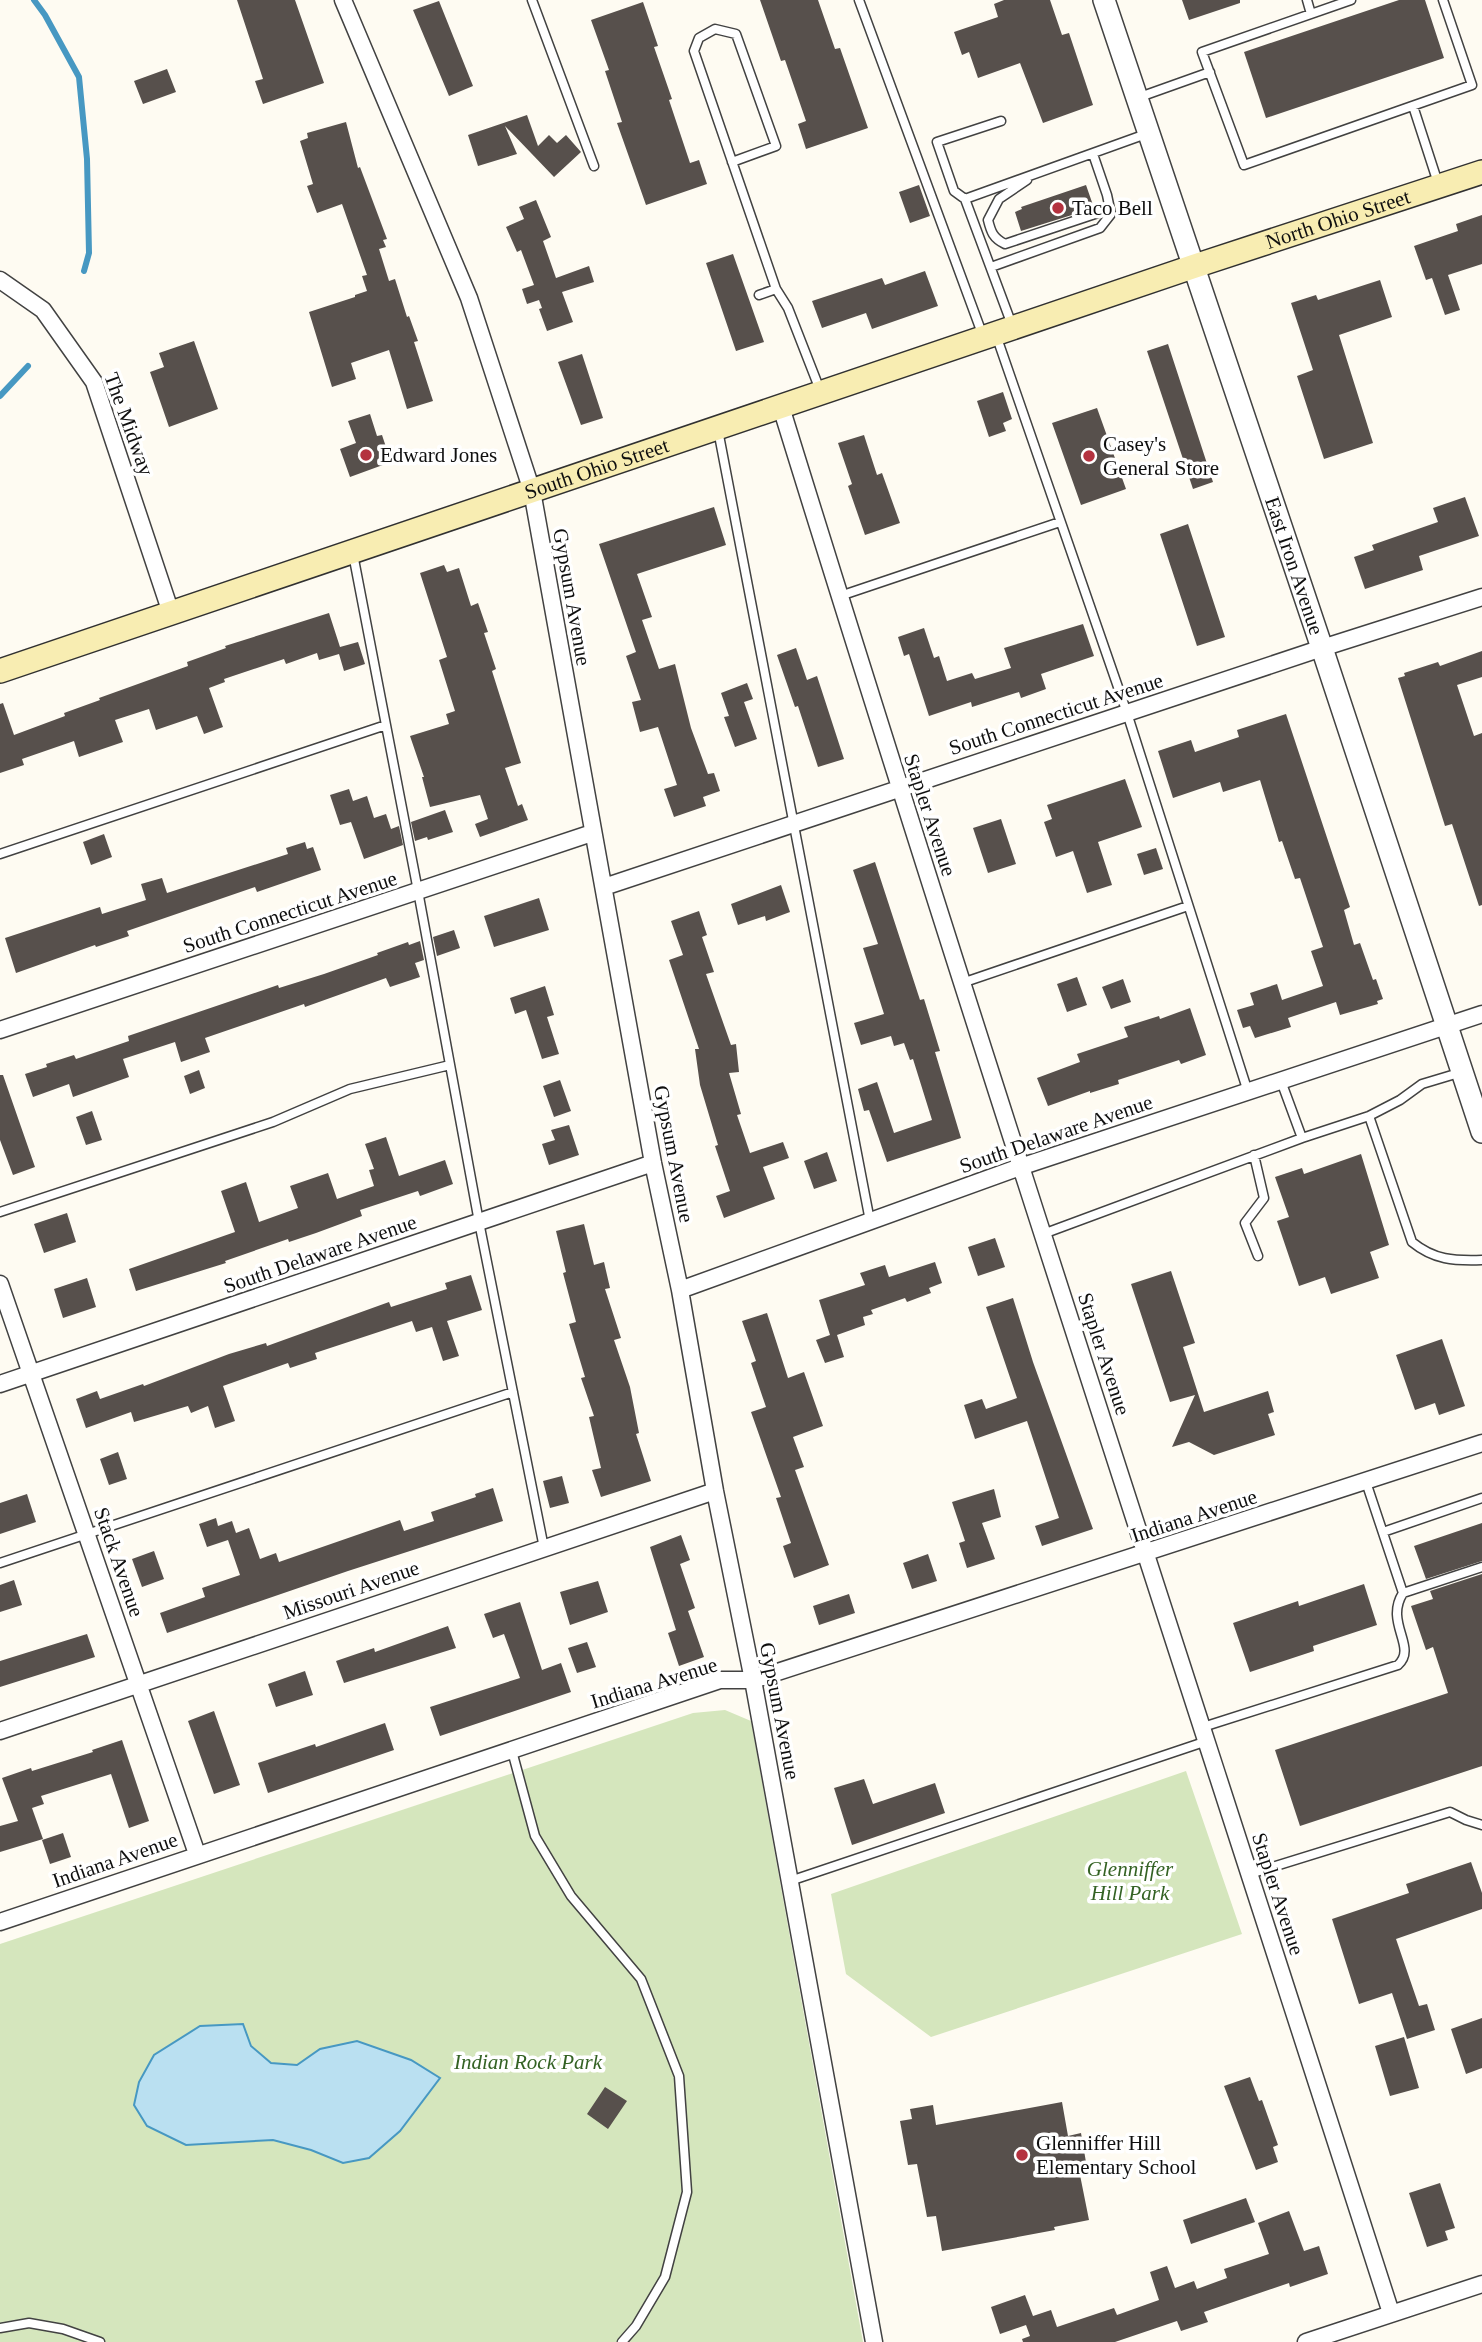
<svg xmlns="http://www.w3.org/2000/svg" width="1482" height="2342" font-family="Georgia,serif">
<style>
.green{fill:#d5e6bd}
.water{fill:#bae0f1;stroke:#4798c2;stroke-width:2}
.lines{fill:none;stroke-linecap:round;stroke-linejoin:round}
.stream{stroke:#4798c2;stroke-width:6}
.building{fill:#57504c}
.service-casing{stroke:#424242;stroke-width:11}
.minor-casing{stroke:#424242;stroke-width:19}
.tertiary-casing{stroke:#424242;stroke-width:24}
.secondary-casing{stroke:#313131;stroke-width:26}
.service{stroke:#fff;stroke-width:8}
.minor{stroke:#fff;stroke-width:16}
.tertiary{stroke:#fff;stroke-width:21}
.secondary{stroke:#f8edb2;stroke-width:23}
.poi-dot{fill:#b4323f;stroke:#fff;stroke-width:2.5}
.labels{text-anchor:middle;stroke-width:7;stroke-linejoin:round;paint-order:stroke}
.poi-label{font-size:21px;fill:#0f0f0f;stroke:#fff;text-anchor:start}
.street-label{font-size:21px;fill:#0f0f0f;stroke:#fff}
.park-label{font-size:21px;font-style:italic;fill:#346224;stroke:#fff}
</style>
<rect width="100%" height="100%" fill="#fefbf2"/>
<!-- green -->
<path class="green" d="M725,1710L751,1721L863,2342H0V1944L693,1713Z
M1186,1771L1242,1934L931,2037L846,1974L831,1894Z"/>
<!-- water -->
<path class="water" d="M243,2024L251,2046L271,2063L297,2065L320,2049L357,2041L411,2060L440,2078L400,2131L369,2158L343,2163L311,2150L273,2140L186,2145L147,2126L134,2105L139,2082L154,2055L200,2026Z"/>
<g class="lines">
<!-- stream -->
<path class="stream" d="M34,0L45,15L79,77L87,159L89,253L84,271
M0,396L28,366"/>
</g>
<!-- building -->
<path class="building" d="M237,0H295L324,83L263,104L255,81L263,79Z
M760,0H818L835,49L840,48L868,128L806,149L798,124L806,121L785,60L781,61Z
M1004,0H1050L1062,35L1069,33L1093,105L1043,123L1020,63L978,78L969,52L962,55L954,32L998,17L994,4Z
M1182,0H1240V3L1189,20Z
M1399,0H1425L1444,58L1266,118L1244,52Z
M439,1L473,86L449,96L413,10Z
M643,2L658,46L654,47L672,99L669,100L690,163L699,160L707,184L646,205L617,123L622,122L605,71L609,70L591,20Z
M167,69L176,92L143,104L134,81Z
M527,115L538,146L549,135L557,143L566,135L581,152L554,177L505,126L517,154L478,166L468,135Z
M346,122L358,168L360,167L387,239L383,240L386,247L379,249L389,281L395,279L407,317L409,316L418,341L414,342L433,401L407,409L389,350L351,363L356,379L332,387L309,312L355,297V295L367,291L362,276L367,275L342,204L317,213L307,186L313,184L300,141L308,138L307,133Z
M919,185L930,216L910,223L899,192Z
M1086,185L1094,208L1021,231L1015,212L1022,209L1021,207Z
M536,200L551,237L543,241L556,278L589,266L594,282L562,292L573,322L547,331L539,309L542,308L539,300L527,304L522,289L534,285L521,250L517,252L506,227L524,219L519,207Z
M1482,215V264L1448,275L1460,310L1445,315L1432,278L1426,280L1414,246L1458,231L1456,224Z
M733,254L764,342L736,351L706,263Z
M925,271L938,306L872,329L866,313L822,328L812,301L882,278L885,285Z
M1380,280L1392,317L1339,335L1373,443L1324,459L1297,376L1313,370L1291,303L1316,295L1318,300Z
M194,341L218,409L169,427L150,372L164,367L159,353Z
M1168,344L1213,482L1193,489L1147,351Z
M582,354L603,418L581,425L558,362Z
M1003,392L1012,419L1003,423L1006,431L989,437L977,401Z
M1097,408L1126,489L1081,505L1052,423Z
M370,414L377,436L382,435L391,462L350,477L340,449L356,443L348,421Z
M864,435L877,475L882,473L900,523L865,535L848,486L852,484L838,443Z
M1465,497L1479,536L1419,556L1423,570L1365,589L1354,557L1374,550L1372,545L1438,522L1433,508Z
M714,507L726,545L637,574L652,617L642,620L659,669L675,664L691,728L708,774L714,773L720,791L703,797L706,806L674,817L664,789L677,785L658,727L640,732L632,702L641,700L626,656L636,652L599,544Z
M1188,524L1225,637L1197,646L1160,534Z
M444,565L447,572L459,568L471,606L478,603L488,632L484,633L496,669L492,671L521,763L505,768L518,806L522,804L528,820L480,837L475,824L488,819L480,795L430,807L422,777H424L410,736L449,724L446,714L455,711L439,660L447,657L420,573Z
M329,613L340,647L358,642L365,664L344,671L339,654L319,660L317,653L286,664L284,659L224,679L225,682L209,688L223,727L204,734L197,716L156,730L149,709L115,720L123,742L79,757L74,741L22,759L24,765L0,773V704L3,703L14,735L65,716L64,713L100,700L99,698L188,666L187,662L226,648L225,646Z
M1083,624L1094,656L1041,674L1046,689L1021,698L1019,692L972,707L971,702L929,716L909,654L904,656L898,637L924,628L934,658L939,656L947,681L972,673L975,679L1011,668L1004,648Z
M796,648L807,680L817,676L844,759L818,767L798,706L795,707L777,655Z
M1482,651V677L1457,685L1474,736L1482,733V905L1479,906L1452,824L1445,826L1398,678L1405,676L1404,673L1438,662L1440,666Z
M747,683L753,699L744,702L757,739L735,747L724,717L729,716L721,693Z
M1286,714L1350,907L1344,910L1354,945L1360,943L1373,980L1376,979L1383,999L1377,1001L1378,1004L1340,1015L1336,1002L1288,1018L1291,1027L1255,1038L1250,1026L1243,1028L1237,1010L1254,1005L1250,993L1277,984L1282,1000L1323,986L1311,951L1323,947L1300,878L1295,879L1282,841L1279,842L1260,780L1223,792L1220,782L1173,798L1158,751L1191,740L1195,752L1239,737L1237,730Z
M1125,779L1142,827L1098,842L1112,885L1087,893L1073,851L1056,857L1044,822L1052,819L1047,805Z
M349,789L353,801L367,796L374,818L386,814L391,829L399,826L403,845L364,859L351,822L340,825L330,795Z
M445,810L453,832L428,840L427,837L415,841L411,822Z
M1001,819L1016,864L988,873L973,828Z
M104,834L112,857L91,865L83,842Z
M305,842L307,849L313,847L321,870L257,892L255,887L127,931L129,936L96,947L95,945L16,973L5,938L100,907L102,914L146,900L141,884L162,878L167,893L288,854L286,848Z
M1156,848L1163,869L1144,875L1137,854Z
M875,862L920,1000L924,999L940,1051L935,1052L961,1138L887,1162L869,1110L864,1111L858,1089L877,1082L894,1133L932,1120L913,1059L910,1060L904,1043L894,1046L891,1036L861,1045L854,1023L884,1014L863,948L878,944L853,870Z
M781,885L790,912L766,921L765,916L738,925L731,904Z
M539,898L549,930L494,947L484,916Z
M699,911L707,935L702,937L714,972L706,974L731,1045L736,1044L739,1072L729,1073L741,1114L737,1115L750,1153L783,1142L789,1158L763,1167L775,1199L724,1218L716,1196L730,1191L715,1146L718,1145L700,1085L695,1049H699L669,960L683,955L671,921Z
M454,930L460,948L437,956L433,937Z
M420,941L424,960L415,963L420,977L390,987L386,978L305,1007L304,1004L205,1038L210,1052L181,1062L175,1042L123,1059L129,1077L73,1097L69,1084L33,1097L25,1074L47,1067L46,1064L74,1055L76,1059L129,1041L128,1036L278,985L279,988L324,974L378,955L377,953L408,942L409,945Z
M1077,977L1087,1005L1067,1012L1057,984Z
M1123,979L1131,1002L1111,1009L1102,987Z
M545,986L554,1015L547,1017L559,1054L542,1059L526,1010L515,1014L510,998Z
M1190,1008L1206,1055L1181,1064L1179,1060L1118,1080L1119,1084L1090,1093V1091L1048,1106L1037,1078L1080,1062L1077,1054L1128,1037L1124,1027L1159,1016L1160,1019Z
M199,1070L205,1088L190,1094L184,1076Z
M0,1075H3L35,1167L13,1175L0,1140Z
M560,1080L571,1111L554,1117L543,1086Z
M92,1111L102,1140L86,1145L76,1117Z
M569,1125L579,1155L549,1165L542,1144L555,1140L551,1130Z
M386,1137L399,1176L445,1160L453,1184L420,1196L418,1191L360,1210L362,1216L316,1233L289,1242L288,1239L225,1261L226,1263L136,1291L129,1269L235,1232L221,1191L246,1182L259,1222L298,1208L290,1186L328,1173L337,1199L374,1186L369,1170L374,1169L365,1144Z
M827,1152L837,1181L814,1189L804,1161Z
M1361,1154L1389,1245L1370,1252L1379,1278L1331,1294L1325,1277L1299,1286L1277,1221L1289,1217L1275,1177L1302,1168L1304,1174Z
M67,1213L76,1242L44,1253L34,1224Z
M584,1224L594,1265L604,1262L610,1288L605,1289L621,1338L614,1340L630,1387L639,1433L636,1434L651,1481L601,1497L592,1470L601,1468L589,1417L594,1416L581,1378L585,1377L569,1324L576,1322L563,1273L566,1272L556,1231Z
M995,1238L1005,1267L978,1276L968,1247Z
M935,1262L942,1283L929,1288L931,1293L907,1302L905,1298L871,1310L873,1314L863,1317L865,1325L837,1335L844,1357L825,1363L816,1340L830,1335L819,1300L865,1285L860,1273L885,1265L889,1277Z
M1171,1271L1195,1343L1183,1347L1204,1412L1268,1391L1274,1412L1268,1414L1275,1435L1214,1455L1189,1442L1172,1447L1195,1395L1170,1402L1131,1284Z
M471,1275L482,1310L447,1321L459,1356L443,1361L432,1327L416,1332L412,1321L315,1353L317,1359L290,1368L288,1363L223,1386L235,1421L215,1428L208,1406L191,1413L188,1406L134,1422L131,1412L86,1428L76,1399L97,1391L100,1399L143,1384L144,1386L229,1354L266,1343L267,1346L389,1302L391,1307L447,1289L445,1283Z
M87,1278L96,1307L63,1318L54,1289Z
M1013,1298L1033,1362L1093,1529L1042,1546L1035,1526L1059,1518L1027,1421L975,1439L964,1405L982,1399L986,1409L1017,1398L986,1307Z
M767,1313L788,1378L804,1372L823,1426L793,1437L804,1467L795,1470L829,1565L794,1578L783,1546L791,1543L776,1498L781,1497L751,1412L766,1407L751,1363L756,1361L742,1321Z
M1442,1339L1465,1406L1439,1415L1435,1403L1415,1410L1396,1355Z
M118,1452L127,1479L109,1485L100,1459Z
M562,1476L569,1503L550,1508L543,1481Z
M493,1488L503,1521L348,1571L167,1633L160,1613L205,1597L202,1588L240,1575L228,1540L207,1547L199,1524L216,1518L218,1526L232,1521L236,1533L249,1528L260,1559L276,1553L279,1562L400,1520L404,1531L434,1521L431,1512L476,1497L475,1494Z
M994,1489L1001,1517L982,1523L995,1559L967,1568L959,1543L965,1541L952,1502Z
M27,1494L36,1522L0,1534V1503Z
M1482,1523V1561L1426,1579L1414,1546Z
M681,1535L690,1560L680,1564L695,1608L688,1611L704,1657L679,1666L668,1633L676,1630L650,1547Z
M154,1551L164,1579L142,1587L132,1559Z
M928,1554L937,1581L912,1589L903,1563Z
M1482,1574V1766L1300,1826L1275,1750L1448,1693L1433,1647L1426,1650L1411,1606L1433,1599L1430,1591Z
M14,1580L22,1605L0,1612V1585Z
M598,1581L608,1612L570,1625L560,1592Z
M1364,1584L1377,1625L1313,1646L1314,1651L1250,1672L1233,1623L1298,1601L1299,1606Z
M849,1594L855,1613L819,1625L813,1606Z
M520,1602L542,1670L561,1663L571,1692L440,1736L430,1707L520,1678L504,1634L493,1638L484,1614Z
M448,1626L456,1648L344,1683L336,1661L374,1648L375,1652Z
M87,1634L95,1657L0,1687V1661Z
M587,1642L596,1667L577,1673L568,1648Z
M305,1671L313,1695L276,1707L268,1684Z
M214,1711L240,1785L214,1794L188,1721Z
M385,1723L394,1750L268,1793L258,1763L315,1744L316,1747Z
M122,1740L149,1821L129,1828L111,1774L41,1796L44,1804L32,1808L43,1839L0,1852V1826L18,1821L2,1778L31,1768L32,1771L93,1752L92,1750Z
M864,1779L873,1804L935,1783L945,1813L852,1845L834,1788Z
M63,1833L71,1857L50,1864L42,1840Z
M1471,1862L1482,1893V1909L1396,1939L1419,2006L1427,2004L1435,2030L1407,2039L1392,1993L1359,2004L1332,1919L1409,1893L1406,1884Z
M1482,2018V2068L1466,2074L1451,2029Z
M1404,2037L1419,2088L1390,2096L1375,2046Z
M1250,2077L1259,2101L1262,2100L1278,2145L1273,2147L1278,2162L1256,2170L1224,2086Z
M605,2087L627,2101L608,2129L587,2114Z
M1062,2102L1068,2136L1081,2133L1087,2168L1079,2170L1089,2220L1054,2227L1055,2230L942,2251L936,2216L927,2217L917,2164L908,2165L900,2121L912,2119L910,2109L933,2105L936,2125Z
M1440,2183L1455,2228L1445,2231L1448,2240L1427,2247L1409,2193Z
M1246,2198L1255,2222L1191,2244L1183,2220Z
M1289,2211L1304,2251L1319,2246L1328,2274L1290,2287L1289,2283L1204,2312L1208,2322L1181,2331L1177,2321L1115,2342H1023L1022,2339L1030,2336L1026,2325L1000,2334L991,2307L1025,2295L1033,2316L1051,2310L1057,2327L1114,2308L1117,2315L1159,2300L1150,2272L1167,2266L1175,2288L1194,2281L1197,2289L1227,2278L1224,2269L1269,2254L1258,2223Z"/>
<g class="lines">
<!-- service casing -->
<g class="service-casing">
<path id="service" d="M532,0L594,166
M859,0L983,336
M1307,0L1311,14
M1351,0L1202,52L1244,165L1472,85L1443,0
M1137,98L1210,72
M1413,106L1438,183
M732,162L776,146L736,34L715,29L699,38L694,51L776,289
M1027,180L999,199L988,220C991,232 993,238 1005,244L1110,209
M965,199L954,191L937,142L1001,121
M991,267L1100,228L1111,214L1107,195L1093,154
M759,295L776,289L788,308L820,390
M1012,325L965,199L1146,134
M996,335L1127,713L1248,1092
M718,430L870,1221
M353,554L418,891L479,1222L544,1548
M840,596L1060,522
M0,854L386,725
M962,983L1188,906
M1281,1081L1302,1138L1369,1116L1400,1100L1422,1084L1462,1072
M1369,1116L1412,1242C1434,1260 1454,1261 1482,1260
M1254,1155L1264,1198L1245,1223L1258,1256
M0,1212L273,1122L350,1089L450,1065
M1043,1234L1302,1138
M1366,1482L1403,1593
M1383,1532L1482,1498
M0,1563L513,1392
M1203,1727L1398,1665C1418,1647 1384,1623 1403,1593L1482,1567
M512,1751L535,1836L571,1896L641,1979L679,2076L687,2192L665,2277L636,2326L622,2342
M1250,1874L1450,1812L1466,1820L1482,1825
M790,1881L1207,1741
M0,2328L29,2323L63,2329L100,2342"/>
</g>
<!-- minor casing -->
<g class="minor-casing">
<path id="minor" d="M343,0L469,298L532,491L653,1163L680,1290L715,1491L753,1680L874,2342
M0,280L43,310L94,382L171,613
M781,407C978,1044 1187,1678 1391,2313
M604,887L1322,648L1482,597
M0,1030L592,833
M0,1284L197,1854
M680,1290L1020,1167L1482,1014
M0,1384L653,1163
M0,1731L715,1491
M0,1922L720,1680H753L1482,1443
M1306,2342L1482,2284"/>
</g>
<!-- tertiary casing -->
<g class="tertiary-casing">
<g id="tertiary">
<path id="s1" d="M1104,0L1322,648L1482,1132"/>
</g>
</g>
<!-- secondary casing -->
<g class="secondary-casing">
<g id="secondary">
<path id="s2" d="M0,671L1195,266L1482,172"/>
</g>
</g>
<!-- service -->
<use href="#service" class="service"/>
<!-- minor -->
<use href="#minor" class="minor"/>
<!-- tertiary -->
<use href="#tertiary" class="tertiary"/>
<!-- secondary -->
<use href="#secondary" class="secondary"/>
</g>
<!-- markers -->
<g class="poi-dot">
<circle cx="1058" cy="208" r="7"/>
<circle cx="366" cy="455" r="7"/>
<circle cx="1089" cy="456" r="7"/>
<circle cx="1022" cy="2155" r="7"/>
</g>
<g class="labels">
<!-- poi labels -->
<g class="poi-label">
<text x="1072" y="215">Taco Bell</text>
<text x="1103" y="451">Casey's<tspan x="1103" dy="24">General Store</tspan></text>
<text x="380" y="462">Edward Jones</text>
<text x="1036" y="2150">Glenniffer Hill<tspan x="1036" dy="24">Elementary School</tspan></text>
</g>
<!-- street labels -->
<g class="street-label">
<text dy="7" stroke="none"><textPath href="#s2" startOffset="1412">North Ohio Street</textPath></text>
<text transform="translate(129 424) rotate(70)" y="7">The Midway</text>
<text dy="7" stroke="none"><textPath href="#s2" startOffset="630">South Ohio Street</textPath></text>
<text dy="7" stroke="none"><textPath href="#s1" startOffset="597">East Iron Avenue</textPath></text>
<text transform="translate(572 597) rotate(80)" y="7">Gypsum Avenue</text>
<text transform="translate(1056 714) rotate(-18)" y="7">South Connecticut Avenue</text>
<text transform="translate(930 815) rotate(72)" y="7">Stapler Avenue</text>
<text transform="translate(290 912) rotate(-18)" y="7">South Connecticut Avenue</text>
<text transform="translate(1056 1134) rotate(-19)" y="7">South Delaware Avenue</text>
<text transform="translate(674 1154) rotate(79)" y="7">Gypsum Avenue</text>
<text transform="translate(320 1254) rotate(-19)" y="7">South Delaware Avenue</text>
<text transform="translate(1104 1354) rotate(72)" y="7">Stapler Avenue</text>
<text transform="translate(1194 1516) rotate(-18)" y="7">Indiana Avenue</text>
<text transform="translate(119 1562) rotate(71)" y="7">Stack Avenue</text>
<text transform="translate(351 1590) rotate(-19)" y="7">Missouri Avenue</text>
<text transform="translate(654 1683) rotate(-17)" y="7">Indiana Avenue</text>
<text transform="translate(780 1711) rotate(79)" y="7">Gypsum Avenue</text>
<text transform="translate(115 1860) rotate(-19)" y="7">Indiana Avenue</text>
<text transform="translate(1278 1894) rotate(72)" y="7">Stapler Avenue</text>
</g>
<!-- park labels -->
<g class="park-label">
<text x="1130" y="1876">Glenniffer<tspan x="1130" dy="24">Hill Park</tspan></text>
<text x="528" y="2069">Indian Rock Park</text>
</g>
</g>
</svg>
